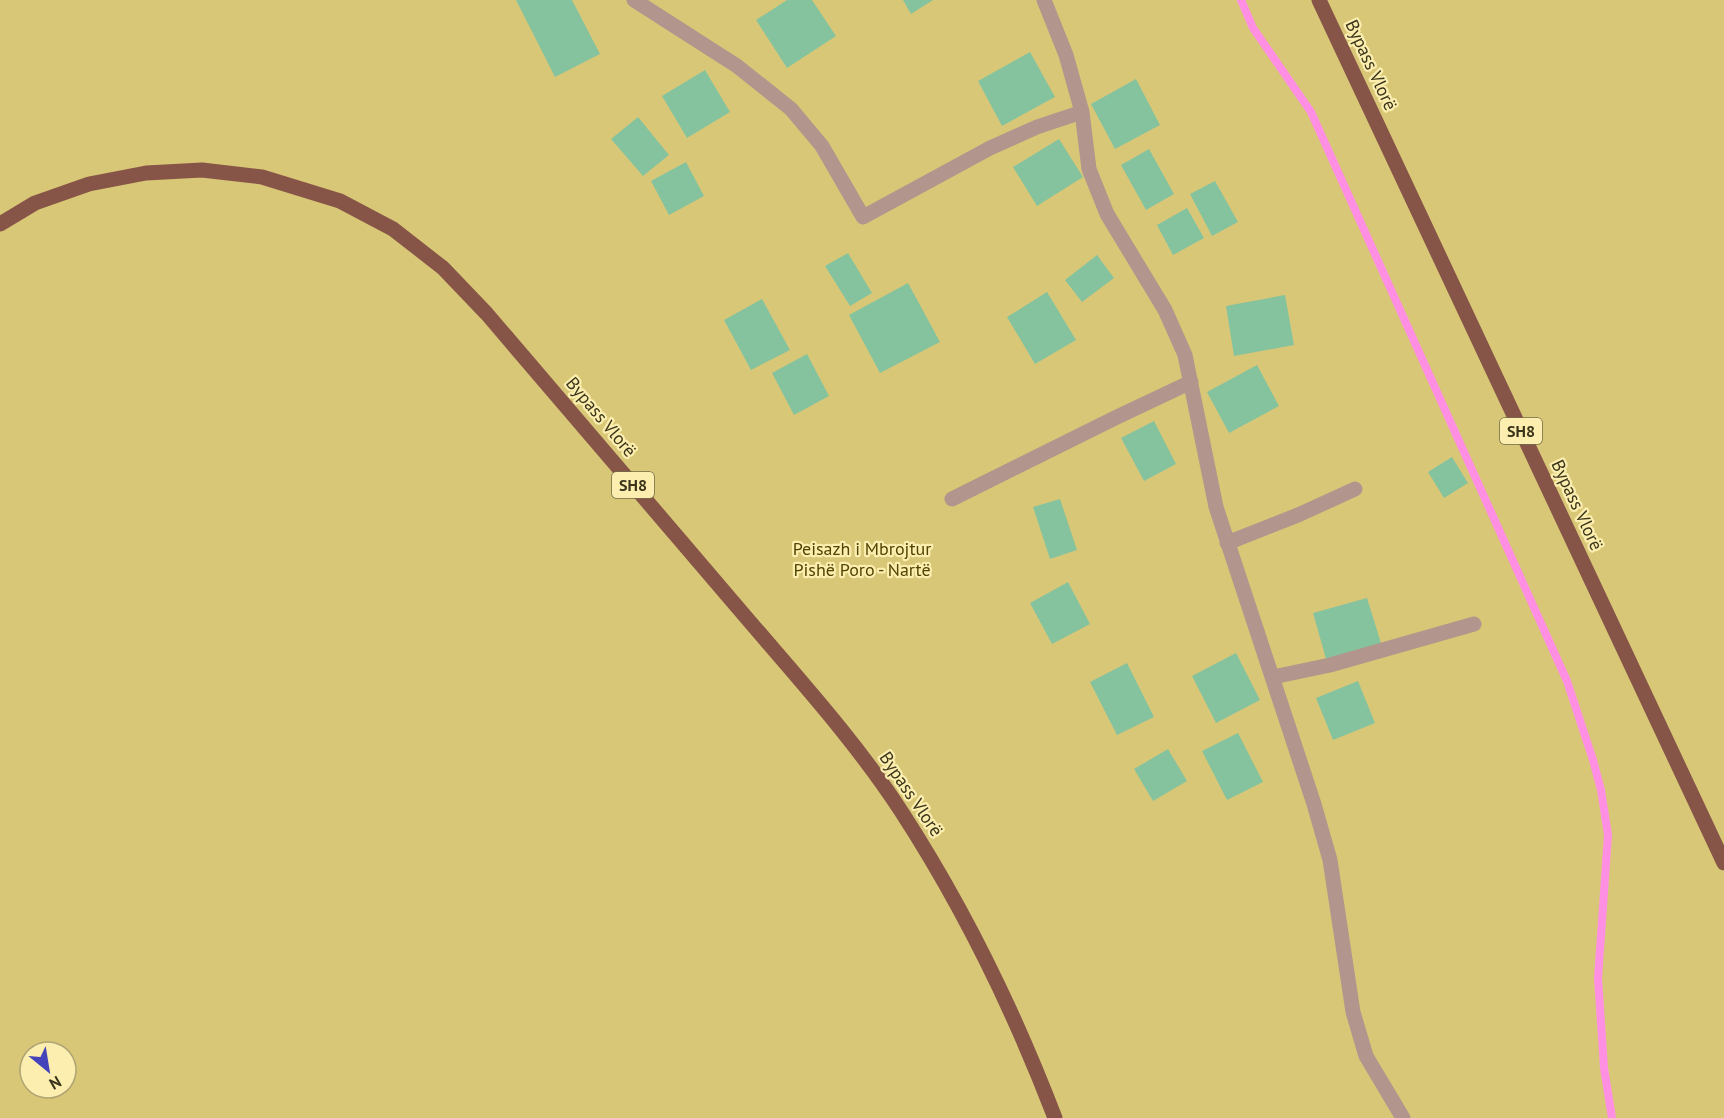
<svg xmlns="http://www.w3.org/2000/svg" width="1724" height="1118" font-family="'PT Sans',sans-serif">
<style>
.green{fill:#d9c778;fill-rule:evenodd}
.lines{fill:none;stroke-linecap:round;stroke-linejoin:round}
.stream{stroke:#ff8fe3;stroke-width:8}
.building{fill:#85c39e}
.minor{stroke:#b2958c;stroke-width:15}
.primary{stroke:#875547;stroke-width:15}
.labels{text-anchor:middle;stroke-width:4.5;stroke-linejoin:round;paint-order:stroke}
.shield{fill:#fceeae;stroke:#756c47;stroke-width:1.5}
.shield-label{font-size:16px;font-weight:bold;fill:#3b351b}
.street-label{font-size:18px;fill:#3b351b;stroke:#fceeae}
.park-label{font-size:18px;fill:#514402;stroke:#fceeae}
</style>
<rect width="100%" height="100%" fill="#efe1a1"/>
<!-- green -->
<path class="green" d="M0,0H1724V1118H0ZM30,1052H66V1088H30Z"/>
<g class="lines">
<!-- stream -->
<path class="stream" d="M1241,0L1253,28L1311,112L1567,681L1593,760L1601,790L1608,835L1598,978L1604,1068L1612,1118"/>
</g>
<!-- building -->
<path class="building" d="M516,0H572L600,54L555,77Z
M787,0H812L836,36L787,68L756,20Z
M903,0H933L911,14Z
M1030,52L1055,97L1002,126L978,81Z
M705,70L730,112L687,138L662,96Z
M1136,79L1160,125L1115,149L1091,104Z
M638,117L669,155L643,176L611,139Z
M1059,139L1083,177L1037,206L1013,167Z
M1149,149L1174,194L1146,210L1121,165Z
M686,162L704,196L669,215L651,181Z
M1215,181L1238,222L1212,236L1190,194Z
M1187,208L1204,238L1173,255L1157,225Z
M848,253L872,293L850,306L825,266Z
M1097,255L1114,278L1082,302L1065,280Z
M908,283L940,342L880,373L849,315Z
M1047,292L1076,340L1035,364L1007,317Z
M1285,295L1294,345L1234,356L1226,306Z
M762,299L790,350L751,370L724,320Z
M807,354L829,396L794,415L772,373Z
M1257,365L1279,406L1229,433L1207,392Z
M1154,421L1176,464L1144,481L1121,438Z
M1452,457L1468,483L1444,498L1428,472Z
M1060,499L1077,550L1050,559L1033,507Z
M1068,582L1090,624L1052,644L1030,603Z
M1367,598L1381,643L1326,659L1313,613Z
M1236,653L1260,700L1216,723L1192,676Z
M1127,663L1154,717L1117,735L1090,682Z
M1358,681L1375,723L1333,740L1316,698Z
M1238,733L1263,782L1227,800L1202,751Z
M1168,749L1187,781L1153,801L1134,769Z"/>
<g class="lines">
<!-- minor -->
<path class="minor" d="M634,0L737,66L791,109L822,146L863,217L990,148L1037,127L1082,112
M1044,0L1066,55L1082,112L1089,169L1107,214L1165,310L1185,355L1216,507L1314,804L1330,860L1353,1012L1366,1056L1403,1118
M952,499L1117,417L1191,382
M1227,543L1298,515L1355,489
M1273,677L1330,665L1474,624"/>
<!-- primary -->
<path class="primary" d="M1319,0L1724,863
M0,224L35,203L89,184L146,173L202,170L262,177L340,201L393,229L443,268L487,314C571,412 655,511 739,609C795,675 854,739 901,811C964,908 1014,1011 1055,1118"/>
</g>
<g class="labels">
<!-- shield labels -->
<g class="shield">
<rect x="1500" y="418" width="42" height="26" rx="4.5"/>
<rect x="612" y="472" width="42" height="26" rx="4.5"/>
</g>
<g class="shield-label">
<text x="1521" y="437">SH8</text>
<text x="633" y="491">SH8</text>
</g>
<!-- street labels -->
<g class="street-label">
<text transform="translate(1371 65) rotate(65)" y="6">Bypass Vlorë</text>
<text transform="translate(601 417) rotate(50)" y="6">Bypass Vlorë</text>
<text transform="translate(1577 505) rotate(65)" y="6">Bypass Vlorë</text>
<text transform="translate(911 794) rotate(56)" y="6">Bypass Vlorë</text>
</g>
<!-- park labels -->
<g class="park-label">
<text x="862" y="555">Peisazh i Mbrojtur<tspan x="862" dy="21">Pishë Poro - Nartë</tspan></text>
</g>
</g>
<!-- north arrow -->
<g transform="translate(48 1070) rotate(150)"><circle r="28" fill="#fceeae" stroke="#afa473" stroke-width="1.5"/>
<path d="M0-4.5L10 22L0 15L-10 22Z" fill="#4443b9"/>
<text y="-9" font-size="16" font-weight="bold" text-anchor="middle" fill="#3b351b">N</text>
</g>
</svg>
